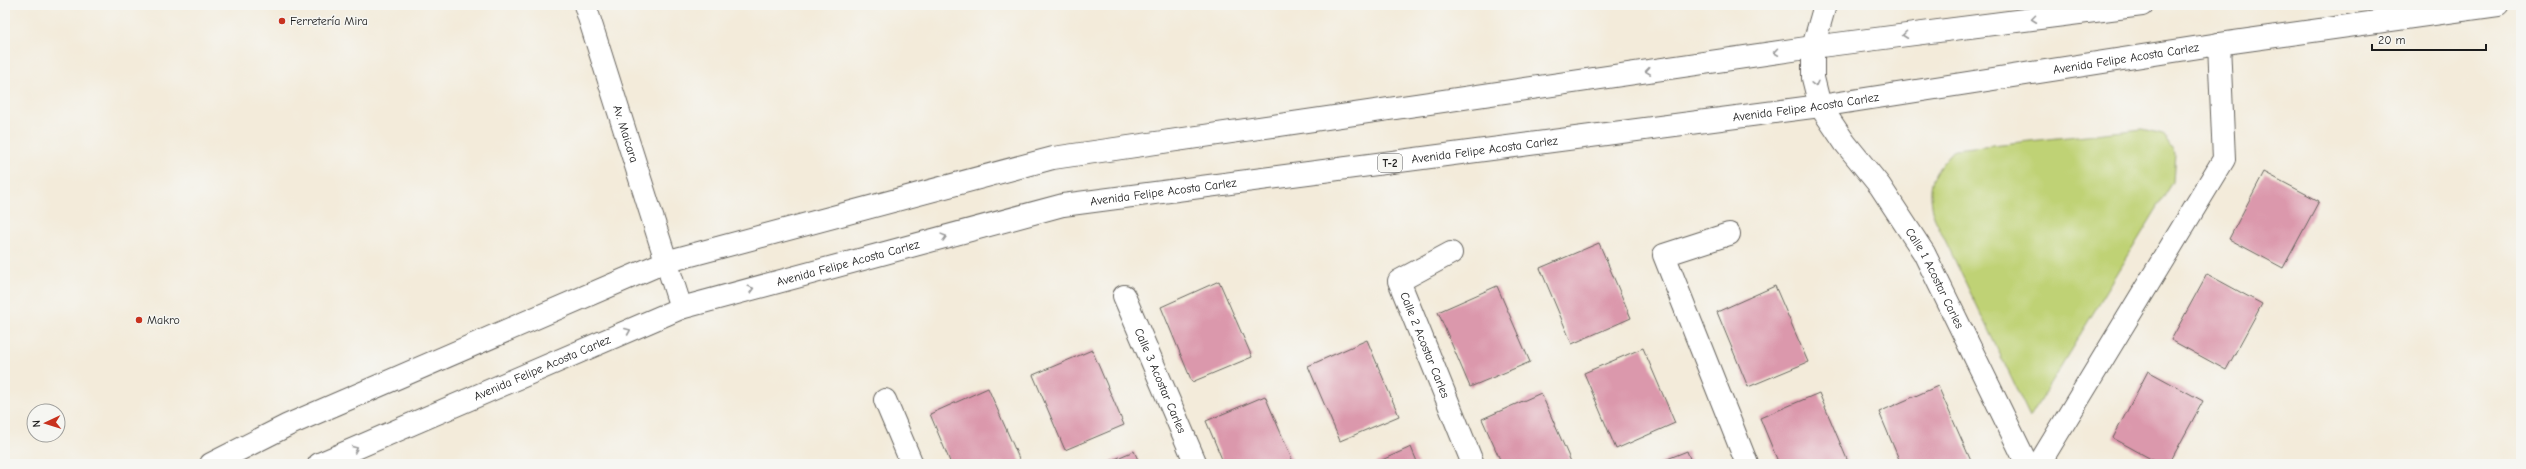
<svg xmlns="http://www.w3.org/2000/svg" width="2526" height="469" font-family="'Comic Neue',sans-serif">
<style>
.green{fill:#bfd275;stroke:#6e7748}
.building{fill:#db98ac}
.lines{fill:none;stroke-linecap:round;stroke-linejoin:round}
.minor-casing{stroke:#67645e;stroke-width:24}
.trunk-casing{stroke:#67645e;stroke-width:24}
.minor{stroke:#fff;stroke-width:22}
.trunk{stroke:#fff;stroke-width:22}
.oneway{stroke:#999}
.poi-dot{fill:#c8321e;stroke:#f6f6f2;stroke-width:1.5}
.labels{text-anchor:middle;stroke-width:3;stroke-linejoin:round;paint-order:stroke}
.shield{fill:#f6f6f2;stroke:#5d5d5c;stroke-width:1}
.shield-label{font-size:11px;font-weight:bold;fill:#1c1c1c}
.poi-label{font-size:12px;fill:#1c1c1c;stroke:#f6f6f2;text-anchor:start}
.street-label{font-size:12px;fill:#1c1c1c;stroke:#f6f6f2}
</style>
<rect width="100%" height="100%" fill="#f6f6f2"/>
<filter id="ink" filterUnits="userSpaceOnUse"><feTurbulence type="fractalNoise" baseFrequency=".025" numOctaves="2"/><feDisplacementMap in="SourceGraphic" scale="8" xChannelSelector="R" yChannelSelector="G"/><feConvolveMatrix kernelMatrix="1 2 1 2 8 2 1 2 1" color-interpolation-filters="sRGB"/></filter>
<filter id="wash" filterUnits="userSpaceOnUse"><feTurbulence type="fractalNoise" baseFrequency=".012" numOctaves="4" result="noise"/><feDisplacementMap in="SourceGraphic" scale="16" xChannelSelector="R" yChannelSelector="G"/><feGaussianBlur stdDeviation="0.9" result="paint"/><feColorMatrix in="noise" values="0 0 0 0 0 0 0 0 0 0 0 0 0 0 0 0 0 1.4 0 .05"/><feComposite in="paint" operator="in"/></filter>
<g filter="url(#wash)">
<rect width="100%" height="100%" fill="#f3ebda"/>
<!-- green -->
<path class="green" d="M2142,129L2163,134L2175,153L2173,182L2030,417L1934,217C1927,182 1931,175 1955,149Z"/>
<g id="blocks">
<!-- building -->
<path class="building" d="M2264,172L2319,201L2283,268L2229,239Z
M1599,243L1631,318L1572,344L1540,268Z
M2207,274L2262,304L2226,370L2171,340Z
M1219,281L1252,357L1192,382L1161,307Z
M1497,286L1530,362L1470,387L1438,312Z
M1775,286L1808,362L1748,387L1717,312Z
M1367,340L1399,416L1340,441L1308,366Z
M1643,348L1675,423L1616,449L1584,373Z
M1092,350L1124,425L1065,450L1033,375Z
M2148,371L2203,401L2169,464H2160L2113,438Z
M1938,386L1971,461L1965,464H1901L1879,412Z
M988,388L1021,463L951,464L930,414Z
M1541,393L1572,464H1502L1482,419Z
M1819,393L1849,464H1779L1760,418Z
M1265,396L1294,464H1224L1206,421Z
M1411,447L1418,464H1373Z
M1134,451L1140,464H1103Z
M1687,451L1692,464H1655Z"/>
</g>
</g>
<g filter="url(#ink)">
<use href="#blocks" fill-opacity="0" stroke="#67645e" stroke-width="1"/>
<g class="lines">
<!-- minor casing -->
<g class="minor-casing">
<g id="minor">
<path id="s1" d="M585,5L681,308"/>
<path id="s2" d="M1825,5L1813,47V78L1820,106L1845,143L1880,186L1924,253L2027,464"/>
<path d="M1729,234L1664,255L1747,464"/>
<path id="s3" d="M1451,253L1399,281L1473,464"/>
<path id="s4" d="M1124,296L1196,464"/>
<path d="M885,400L912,464"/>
<path d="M2039,464L2224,159L2219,44"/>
</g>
</g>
<!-- trunk casing -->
<g class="trunk-casing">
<g id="trunk">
<path d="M211,464L288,425L665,262L1053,158L1813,47L2142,5"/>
<path id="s5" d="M319,464L681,308L1063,205L1820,106L2219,44L2498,5"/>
</g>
</g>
<!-- minor -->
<use href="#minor" class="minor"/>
<!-- trunk -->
<use href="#trunk" class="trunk"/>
</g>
<!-- one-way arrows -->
<defs><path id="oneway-chevron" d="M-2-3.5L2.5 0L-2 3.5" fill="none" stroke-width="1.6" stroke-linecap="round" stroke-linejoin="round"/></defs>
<g class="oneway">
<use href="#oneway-chevron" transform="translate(2034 19) rotate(173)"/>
<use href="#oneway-chevron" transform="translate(1905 35) rotate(173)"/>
<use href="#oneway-chevron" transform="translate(1776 52) rotate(172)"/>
<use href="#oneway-chevron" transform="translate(1648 71) rotate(172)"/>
<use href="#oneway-chevron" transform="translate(1815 84) rotate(77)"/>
<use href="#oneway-chevron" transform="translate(944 237) rotate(-15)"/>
<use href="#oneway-chevron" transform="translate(751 289) rotate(-15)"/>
<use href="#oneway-chevron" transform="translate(628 331) rotate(-23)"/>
<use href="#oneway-chevron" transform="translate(355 449) rotate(-23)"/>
</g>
</g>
<!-- markers -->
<g class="poi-dot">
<circle cx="282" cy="21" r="4"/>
<circle cx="139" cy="320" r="4"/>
</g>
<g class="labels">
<!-- shield labels -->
<rect class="shield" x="1378" y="154" width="24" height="18" rx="3"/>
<g class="shield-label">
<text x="1390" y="167">T-2</text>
</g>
<!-- poi labels -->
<g class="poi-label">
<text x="290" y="25">Ferretería Mira</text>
<text x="147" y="324">Makro</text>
</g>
<!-- street labels -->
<g class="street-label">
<text dy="4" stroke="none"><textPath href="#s5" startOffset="1863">Avenida Felipe Acosta Carlez</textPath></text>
<text dy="4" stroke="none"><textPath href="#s5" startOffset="1539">Avenida Felipe Acosta Carlez</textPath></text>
<text dy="4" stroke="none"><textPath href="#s1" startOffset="135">Av. Maicara</textPath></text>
<text dy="4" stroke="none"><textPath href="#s5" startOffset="1215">Avenida Felipe Acosta Carlez</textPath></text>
<text dy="4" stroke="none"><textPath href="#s5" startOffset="891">Avenida Felipe Acosta Carlez</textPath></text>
<text dy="4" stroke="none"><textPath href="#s5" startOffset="567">Avenida Felipe Acosta Carlez</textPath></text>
<text dy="4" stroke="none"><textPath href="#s2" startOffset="311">Calle 1 Acostar Carles</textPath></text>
<text dy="4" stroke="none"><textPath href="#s3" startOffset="128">Calle 2 Acostar Carles</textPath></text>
<text dy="4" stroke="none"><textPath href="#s5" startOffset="243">Avenida Felipe Acosta Carlez</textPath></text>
<text dy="4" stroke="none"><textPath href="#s4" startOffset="92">Calle 3 Acostar Carles</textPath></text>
</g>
</g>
<!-- margin -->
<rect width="2526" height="469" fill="none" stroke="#f6f6f2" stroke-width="20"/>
<!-- north arrow -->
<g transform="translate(46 423) rotate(266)"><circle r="19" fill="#f6f6f2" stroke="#9f9f9c"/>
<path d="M0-3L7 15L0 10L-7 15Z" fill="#c8321e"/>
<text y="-6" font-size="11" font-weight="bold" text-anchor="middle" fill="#1c1c1c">N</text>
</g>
<!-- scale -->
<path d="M2372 44v6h114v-6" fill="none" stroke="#1c1c1c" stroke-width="2"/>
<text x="2378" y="44" font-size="12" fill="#1c1c1c" stroke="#f6f6f2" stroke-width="3" paint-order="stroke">20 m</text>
</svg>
